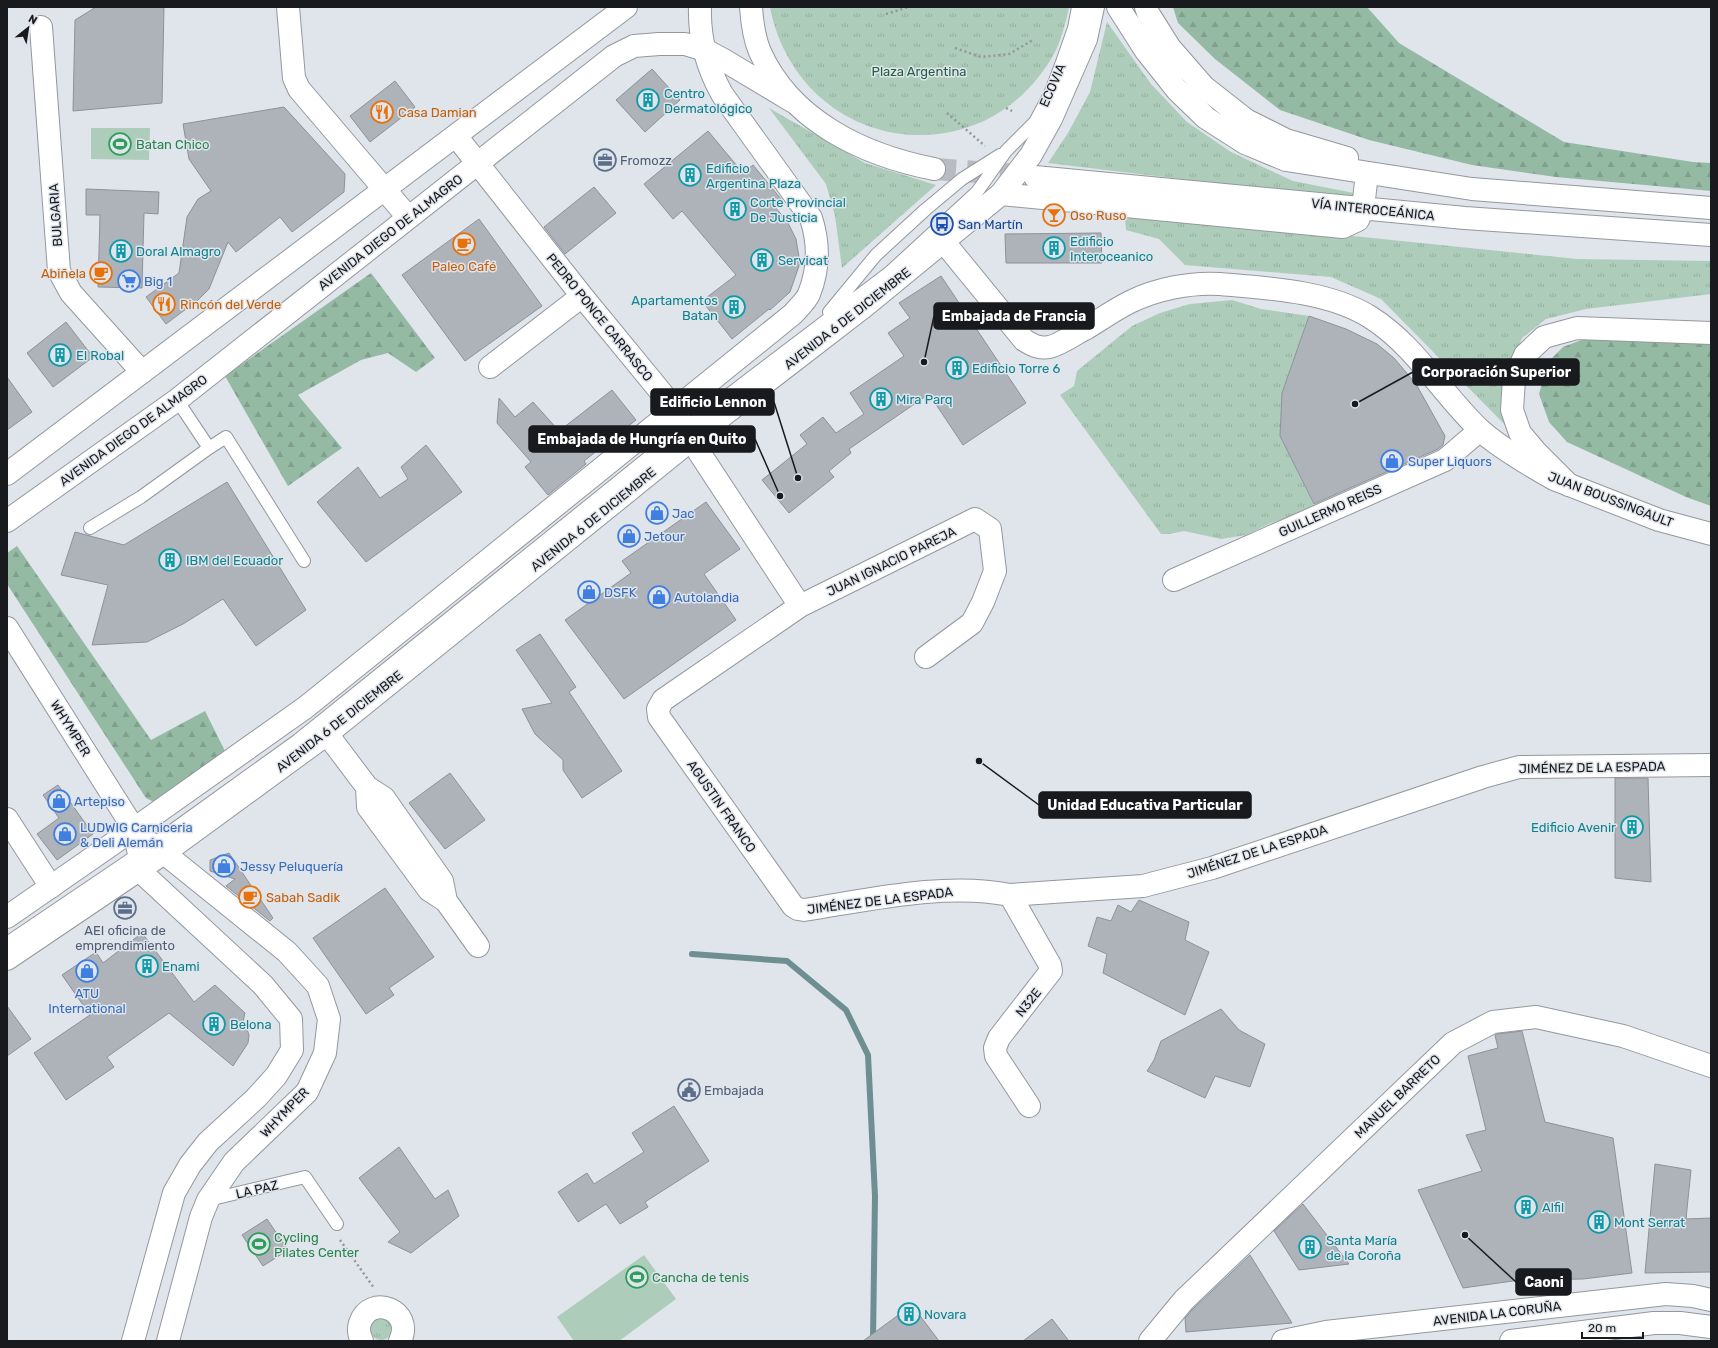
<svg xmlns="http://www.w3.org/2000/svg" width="1718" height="1348" font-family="Rubik,sans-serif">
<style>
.grass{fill:url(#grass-tufts)}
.forest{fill:url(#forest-firs)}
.garden{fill:#adcdba}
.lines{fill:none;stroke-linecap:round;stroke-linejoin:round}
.stream{stroke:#6e8f92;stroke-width:6}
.building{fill:#aeb2b9;stroke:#8e9298}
.primary-tunnel{stroke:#b8bcc2;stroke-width:22;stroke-dasharray:22 11;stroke-linecap:butt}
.service-casing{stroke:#94989e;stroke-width:14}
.minor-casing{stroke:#94989e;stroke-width:24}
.tertiary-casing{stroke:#94989e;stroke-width:24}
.secondary-casing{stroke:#94989e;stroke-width:24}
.primary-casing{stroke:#94989e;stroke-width:24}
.path{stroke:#93969c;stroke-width:2.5;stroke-dasharray:2 3;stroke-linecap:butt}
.service{stroke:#fff;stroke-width:12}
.minor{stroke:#fff;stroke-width:22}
.tertiary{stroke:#fff;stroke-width:22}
.secondary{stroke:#fff;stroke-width:22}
.primary{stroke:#fff;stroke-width:22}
.labels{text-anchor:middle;stroke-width:3;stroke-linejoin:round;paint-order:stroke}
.park-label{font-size:13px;fill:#236043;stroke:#e0e4eb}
.street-label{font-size:13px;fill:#191a1d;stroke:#e0e4eb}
.culture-label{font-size:13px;fill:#0d838f;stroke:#e0e4eb;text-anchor:start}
.food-label{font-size:13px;fill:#c56008;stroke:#e0e4eb;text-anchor:start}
.leisure-label{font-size:13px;fill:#27864d;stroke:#e0e4eb;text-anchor:start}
.service-label{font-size:13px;fill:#4e5e75;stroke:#e0e4eb;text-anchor:start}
.transit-label{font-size:13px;fill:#164399;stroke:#e0e4eb;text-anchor:start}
.shop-label{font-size:13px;fill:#366cbe;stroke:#e0e4eb;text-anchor:start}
.leader{fill:none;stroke:#191a1d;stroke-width:1.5}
.callout-dot{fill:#191a1d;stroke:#e0e4eb;stroke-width:1.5}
.callout{fill:#191a1d;stroke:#191a1d;stroke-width:1.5}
.callout-label{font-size:14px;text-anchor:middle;font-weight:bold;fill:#fff}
</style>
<defs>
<pattern id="grass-tufts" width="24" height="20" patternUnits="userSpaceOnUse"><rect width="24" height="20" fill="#adcdba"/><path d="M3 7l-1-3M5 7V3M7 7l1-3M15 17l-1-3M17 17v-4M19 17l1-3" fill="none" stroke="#94af9f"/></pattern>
<pattern id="forest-firs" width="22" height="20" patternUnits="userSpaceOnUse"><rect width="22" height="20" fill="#95baa4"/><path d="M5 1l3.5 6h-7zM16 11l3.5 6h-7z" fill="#809f8d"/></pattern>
</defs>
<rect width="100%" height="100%" fill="#e0e4eb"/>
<!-- grass -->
<path class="grass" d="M770,7H1069C1066,22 1062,36 1056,50C1040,81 1015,106 984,121C890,163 789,107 770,7Z
M1107,22L1151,84L1187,122L1231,152L1293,181L1354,193L1348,199L1048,163L1068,133L1090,92Z
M769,108L865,163L936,185L842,268L835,216L826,184Z
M1147,215L1577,259L1711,261V294L1586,309L1546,319L1522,338L1511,365L1509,429L1381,299L1331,277L1185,265L1159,239L1126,230L1125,219Z
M1232,300L1261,309L1309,316L1282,393L1280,436L1315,507L1271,523L1246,535L1221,539L1184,531L1170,534H1161L1060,395L1074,386L1077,371L1132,326L1160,313L1190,304Z
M370 1329a11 11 0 1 1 22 0a11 11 0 1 1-22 0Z"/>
<!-- forest -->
<path class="forest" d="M1173,7H1367L1399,43L1564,142L1693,162L1711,163V191L1556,177L1472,165L1369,140L1280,110L1215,59L1178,23Z
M371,273L435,358L416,372L388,353L361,360L298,395L342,448L288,486L225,376Z
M1584,339L1711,341V506L1686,497L1567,442L1549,422L1539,394L1548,362L1563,347Z
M17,546L151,740L205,711L225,751L158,804L146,798L7,584V553Z"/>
<!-- garden -->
<path class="garden" d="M91,128H150L149,160L91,159Z
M644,1255L676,1299L619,1341H574L557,1317Z"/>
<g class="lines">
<!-- stream -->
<path class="stream" d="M692,954L787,961L846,1010L868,1055L875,1196L873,1341"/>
</g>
<!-- building -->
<path class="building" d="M96,7H164L162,103L73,111L75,20Z
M652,69L680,100L645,132L616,100Z
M395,81L415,107L370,142L350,116Z
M284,107L345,174L344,192L292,232L280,217L236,252L228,242L209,289L191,307L190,306L166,324L146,297L179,273L187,217L198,199L211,191L189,159L183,124Z
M708,131L743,173L753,165L781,199L774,206L787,221L796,239L800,263L790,292L770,310L769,309L732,339L702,301L736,275L682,211L673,219L644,184Z
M594,187L616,213L565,254L544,227Z
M86,189L159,192L158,214L144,213L142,288L98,287L100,215H86Z
M479,219L542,306L465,361L402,275Z
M1101,233L1102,263H1006L1005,234Z
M941,276L1026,403L963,445L929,394L849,449L851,453L829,471L834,477L789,513L762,480L807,444L800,435L823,417L836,433L864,414L850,393L904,356L888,333L910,318L899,303Z
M1309,316L1346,329L1377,344L1394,358L1416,384L1445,436L1443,445L1438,449L1314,504L1280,436L1282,393Z
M66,322L93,357L53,387L27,353Z
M7,377L32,412L7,430Z
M612,390L636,420L584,461L586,464L548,495L525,467L531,462L497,423L499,398L515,417L533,402L559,431Z
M426,445L462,492L366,562L317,502L358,467L380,498L408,479L401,467Z
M227,482L306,610L256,646L223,599L183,624L147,642L92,645L108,585L61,575L75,532L124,545Z
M706,502L740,549L704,574L736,620L624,699L565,620L631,573L622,561Z
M540,634L576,687L569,692L622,771L582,798L563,770V760L535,734L522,709L552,703L516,650Z
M450,773L485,820L445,849L409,803Z
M1615,778H1648L1651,882L1615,878Z
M58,785L93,834L57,860L37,834L59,818L43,795Z
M229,853L273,918L270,921L226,886L235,879L210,871V860Z
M385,888L434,957L389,988L394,995L366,1014L313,938Z
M1139,900L1189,922L1185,940L1209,952L1185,1015L1103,973L1107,954L1088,946L1097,917L1111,921L1118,905L1131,912Z
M142,933L194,1002L215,985L245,1013L243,1022L246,1026L249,1035L248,1043L233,1066L169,1013L107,1057L114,1067L66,1100L34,1053L90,1015L62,975L96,952L103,963Z
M7,1006L31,1039L7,1056Z
M1221,1009L1239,1030L1265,1044L1250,1087L1215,1076L1205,1098L1147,1071L1154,1060L1161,1041Z
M1522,1031L1545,1122L1613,1138L1632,1273L1583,1279L1520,1280L1463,1288L1418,1190L1482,1171L1466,1135L1486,1130L1468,1056L1498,1048L1495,1035L1497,1034Z
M674,1106L709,1161L645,1202L648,1207L620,1224L606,1204L578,1222L558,1192L587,1173L594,1184L644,1152L632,1133Z
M399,1147L435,1199L448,1190L459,1216L411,1253L388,1242L400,1232L359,1178Z
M1655,1164L1691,1170L1686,1219L1711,1218V1272L1645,1273Z
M1303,1204L1349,1264L1299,1270L1274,1231Z
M267,1219L288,1250L263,1266L242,1235Z
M1250,1255L1292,1323L1186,1332L1185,1318L1193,1309Z
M912,1305L939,1341H863Z
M1052,1319L1069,1341H1023Z"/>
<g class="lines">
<!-- primary-tunnel -->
<path class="primary-tunnel" d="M934,169L1033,176"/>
<!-- service casing -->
<g class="service-casing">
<path id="service" d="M829,312L876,255L925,210L962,179L1000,155
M209,448L226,437L304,561
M90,528L141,497L209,448L177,400
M7,943L152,845L298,740L685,428L890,272L977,192L1006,151L1035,122L1050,94L1061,65L1074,28L1078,7
M208,1200L305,1177L337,1224"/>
</g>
<!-- minor casing -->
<g class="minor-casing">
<path id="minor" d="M288,7L294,78L299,89L408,217
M41,27L59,271L71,293L142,372
M456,136L582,296L674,408L691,440L800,606
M490,367L582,296
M1174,580L1445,460L1480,430
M926,657L972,623L983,602L995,571L990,529L975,519L800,606L663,700L658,709L659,717L793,906L798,909L804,910C869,900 945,882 1010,895L1143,886L1212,868L1483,777L1519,767L1711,765
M327,734L367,787L384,798L442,881L446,901
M367,787L368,807L429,890L446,901L478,946
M7,819L51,887
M1010,895L1050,965L1051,971L999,1038L995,1048L996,1056L1029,1106
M362,1341C359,1335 358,1329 360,1323C370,1293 415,1310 400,1341
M1150,1341L1184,1300L1453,1043L1493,1022L1536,1017L1623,1036L1711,1066"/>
</g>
<!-- tertiary casing -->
<g class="tertiary-casing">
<path id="tertiary" d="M7,628L134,829L152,845L164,853L287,952L318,986L329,1019L325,1053L307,1092L234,1162L208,1200L201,1217L168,1341
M133,1341L174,1193L190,1165L208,1142L256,1098L276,1076L292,1050L291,1019L263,985L139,870V854L134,829
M1283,1341L1326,1332L1666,1294L1693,1296L1711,1300
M1511,1341L1654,1323H1680L1711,1327"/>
</g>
<!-- secondary casing -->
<g class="secondary-casing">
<path id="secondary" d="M943,241L1024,340C1032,345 1039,349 1049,347C1058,346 1076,333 1085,329C1100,320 1114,310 1130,302C1156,289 1191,282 1220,284C1267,288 1329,291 1370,317C1415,345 1442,394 1480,430C1500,448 1531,466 1554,479L1659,520L1711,534
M7,474L626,7
M7,521L177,400L614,56L634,46L659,44H685L705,50L722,59L792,101"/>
</g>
<!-- primary casing -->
<g class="primary-casing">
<path id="primary" d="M751,7C752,22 754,38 760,52C791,121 863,155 934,169
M1118,7L1146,51L1177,90L1206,118L1245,143L1286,160L1472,189L1711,208
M1146,7L1148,13L1170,48L1204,87L1246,120L1286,140L1347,158
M1035,177L1465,218L1711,235
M1001,194L1343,227L1358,220L1363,208L1367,173
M1569,485L1536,452L1520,433L1512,410L1514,379L1525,355L1544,337L1577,328L1711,333
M7,917L134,829L306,707L793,314C798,308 806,301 809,294C819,269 819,243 811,218L722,94C707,67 699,38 700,7
M7,959L164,853L327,734L691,440L866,305L1001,194L1031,155L1051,119L1086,39L1093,7"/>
</g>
<!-- path -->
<path class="path" d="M886,14L909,7
M955,48L981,57L1009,54L1033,40
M1006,108L1012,111
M947,113L985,146
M340,1240L374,1288"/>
<!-- service -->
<use href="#service" class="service"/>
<!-- minor -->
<use href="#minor" class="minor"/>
<!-- tertiary -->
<use href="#tertiary" class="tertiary"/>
<!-- secondary -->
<use href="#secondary" class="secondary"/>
<!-- primary -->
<use href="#primary" class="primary"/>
</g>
<!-- icons -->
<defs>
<g id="building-ring" transform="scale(1.15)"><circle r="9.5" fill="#e0e4eb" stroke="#0f9aa8" stroke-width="1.5"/><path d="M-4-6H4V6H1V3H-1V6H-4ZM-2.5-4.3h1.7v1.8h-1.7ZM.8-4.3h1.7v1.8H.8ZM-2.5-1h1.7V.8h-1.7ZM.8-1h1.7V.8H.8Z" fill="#0f9aa8"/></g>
<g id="restaurant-ring" transform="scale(1.15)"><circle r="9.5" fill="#e0e4eb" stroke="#e8710a" stroke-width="1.5"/><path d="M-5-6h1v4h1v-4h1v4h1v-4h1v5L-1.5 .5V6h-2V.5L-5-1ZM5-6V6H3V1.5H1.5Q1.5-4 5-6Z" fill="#e8710a"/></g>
<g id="stadium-ring" transform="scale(1.15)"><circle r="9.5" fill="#e0e4eb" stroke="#2e9e5b" stroke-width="1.5"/><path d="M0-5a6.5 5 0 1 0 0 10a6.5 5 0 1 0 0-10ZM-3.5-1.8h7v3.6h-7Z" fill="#2e9e5b"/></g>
<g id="office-ring" transform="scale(1.15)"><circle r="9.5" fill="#e0e4eb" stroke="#5c6f8a" stroke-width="1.5"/><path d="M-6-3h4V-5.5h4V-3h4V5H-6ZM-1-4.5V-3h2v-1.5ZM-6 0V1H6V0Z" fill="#5c6f8a"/></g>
<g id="bar-ring" transform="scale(1.15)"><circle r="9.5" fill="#e0e4eb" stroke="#e8710a" stroke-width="1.5"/><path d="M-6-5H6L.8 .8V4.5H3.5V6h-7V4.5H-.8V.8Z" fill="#e8710a"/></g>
<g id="bus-ring" transform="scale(1.15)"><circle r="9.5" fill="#e0e4eb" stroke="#1a4fb4" stroke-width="1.5"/><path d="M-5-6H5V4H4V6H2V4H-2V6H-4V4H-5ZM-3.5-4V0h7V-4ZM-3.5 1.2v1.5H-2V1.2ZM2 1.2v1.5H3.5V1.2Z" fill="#1a4fb4"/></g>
<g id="cafe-ring" transform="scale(1.15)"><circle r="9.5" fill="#e0e4eb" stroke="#e8710a" stroke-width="1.5"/><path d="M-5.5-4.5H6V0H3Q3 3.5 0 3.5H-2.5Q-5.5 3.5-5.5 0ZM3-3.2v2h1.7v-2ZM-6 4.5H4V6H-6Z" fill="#e8710a"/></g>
<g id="supermarket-ring" transform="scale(1.15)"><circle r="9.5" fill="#e0e4eb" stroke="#3f7fe0" stroke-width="1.5"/><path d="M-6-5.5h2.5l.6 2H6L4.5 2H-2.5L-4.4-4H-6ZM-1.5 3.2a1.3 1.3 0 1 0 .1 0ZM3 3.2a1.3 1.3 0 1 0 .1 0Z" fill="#3f7fe0"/></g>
<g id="shop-ring" transform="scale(1.15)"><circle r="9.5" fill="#e0e4eb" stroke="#3f7fe0" stroke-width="1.5"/><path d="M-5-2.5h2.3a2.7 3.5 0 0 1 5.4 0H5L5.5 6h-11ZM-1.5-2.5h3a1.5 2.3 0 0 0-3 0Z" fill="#3f7fe0"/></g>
<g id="civic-ring" transform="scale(1.15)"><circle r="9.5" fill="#e0e4eb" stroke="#5c6f8a" stroke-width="1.5"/><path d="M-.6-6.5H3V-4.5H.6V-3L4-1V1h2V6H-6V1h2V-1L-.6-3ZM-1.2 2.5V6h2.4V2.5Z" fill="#5c6f8a"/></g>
</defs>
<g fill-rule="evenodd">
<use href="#building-ring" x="648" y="100"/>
<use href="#restaurant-ring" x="382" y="112"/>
<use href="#stadium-ring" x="120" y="144"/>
<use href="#office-ring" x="605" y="160"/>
<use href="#building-ring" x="690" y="175"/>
<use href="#building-ring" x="735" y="209"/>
<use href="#bar-ring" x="1054" y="215"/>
<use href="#bus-ring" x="942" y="224"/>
<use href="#cafe-ring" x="464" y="244"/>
<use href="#building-ring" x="1054" y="248"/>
<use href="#building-ring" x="121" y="251"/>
<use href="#building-ring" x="762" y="260"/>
<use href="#cafe-ring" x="101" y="273"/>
<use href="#supermarket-ring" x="129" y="281"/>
<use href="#restaurant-ring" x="164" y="304"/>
<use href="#building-ring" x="734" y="307"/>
<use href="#building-ring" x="60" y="355"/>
<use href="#building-ring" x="957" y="368"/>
<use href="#building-ring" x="881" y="399"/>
<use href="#shop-ring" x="1392" y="461"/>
<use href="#shop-ring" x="657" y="513"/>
<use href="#shop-ring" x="629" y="536"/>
<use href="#building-ring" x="170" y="560"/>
<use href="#shop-ring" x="589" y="592"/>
<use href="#shop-ring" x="659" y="597"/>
<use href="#shop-ring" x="59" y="801"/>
<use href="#building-ring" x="1632" y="827"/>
<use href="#shop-ring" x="65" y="834"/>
<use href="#shop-ring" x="224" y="866"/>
<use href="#cafe-ring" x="250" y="897"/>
<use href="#office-ring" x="125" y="908"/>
<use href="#building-ring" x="147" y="966"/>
<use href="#shop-ring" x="87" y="971"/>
<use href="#building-ring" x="214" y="1024"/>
<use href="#civic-ring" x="689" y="1090"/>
<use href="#building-ring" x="1526" y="1207"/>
<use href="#building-ring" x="1599" y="1222"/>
<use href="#stadium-ring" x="259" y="1244"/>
<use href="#building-ring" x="1310" y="1247"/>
<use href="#stadium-ring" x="637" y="1277"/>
<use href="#building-ring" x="909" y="1314"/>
</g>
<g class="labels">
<!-- park labels -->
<g class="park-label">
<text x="919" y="76">Plaza Argentina</text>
</g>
<!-- street labels -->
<g class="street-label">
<text transform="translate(1052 85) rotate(-66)" y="5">ECOVIA</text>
<text transform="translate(1373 209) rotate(6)" y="5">VÍA INTEROCEÁNICA</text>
<text transform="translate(55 215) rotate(-94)" y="5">BULGARIA</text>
<text transform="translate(390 232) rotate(-38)" y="5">AVENIDA DIEGO DE ALMAGRO</text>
<text transform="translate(600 317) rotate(51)" y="5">PEDRO PONCE CARRASCO</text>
<text transform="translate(847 318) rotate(-38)" y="5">AVENIDA 6 DE DICIEMBRE</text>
<text transform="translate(133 430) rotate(-36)" y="5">AVENIDA DIEGO DE ALMAGRO</text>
<text transform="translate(1611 499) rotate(21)" y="5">JUAN BOUSSINGAULT</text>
<text transform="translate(1330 510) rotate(-24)" y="5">GUILLERMO REISS</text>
<text transform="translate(593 519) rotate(-39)" y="5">AVENIDA 6 DE DICIEMBRE</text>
<text transform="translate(891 561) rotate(-26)" y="5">JUAN IGNACIO PAREJA</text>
<text transform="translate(339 721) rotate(-38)" y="5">AVENIDA 6 DE DICIEMBRE</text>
<text transform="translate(71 728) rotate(58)" y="5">WHYMPER</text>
<text transform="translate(1592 767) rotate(-1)" y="5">JIMÉNEZ DE LA ESPADA</text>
<text transform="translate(722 806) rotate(55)" y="5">AGUSTIN FRANCO</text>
<text transform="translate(1257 851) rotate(-18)" y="5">JIMÉNEZ DE LA ESPADA</text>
<text transform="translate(880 900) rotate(-7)" y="5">JIMÉNEZ DE LA ESPADA</text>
<text transform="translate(1028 1002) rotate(-51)" y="5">N32E</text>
<text transform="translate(1397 1096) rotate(-44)" y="5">MANUEL BARRETO</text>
<text transform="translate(284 1112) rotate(-46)" y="5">WHYMPER</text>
<text transform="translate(257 1189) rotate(-13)" y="5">LA PAZ</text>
<text transform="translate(1497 1313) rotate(-7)" y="5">AVENIDA LA CORUÑA</text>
</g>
<!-- culture labels -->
<g class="culture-label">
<text x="664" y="98">Centro<tspan x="664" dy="15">Dermatológico</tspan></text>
<text x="706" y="173">Edificio<tspan x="706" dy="15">Argentina Plaza</tspan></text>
<text x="750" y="207">Corte Provincial<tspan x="750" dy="15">De Justicia</tspan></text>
<text x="1070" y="246">Edificio<tspan x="1070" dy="15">Interoceanico</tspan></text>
<text x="136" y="256">Doral Almagro</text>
<text x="778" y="265">Servicat</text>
<text x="718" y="305" text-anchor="end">Apartamentos<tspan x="718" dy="15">Batan</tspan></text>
<text x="76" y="360">El Robal</text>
<text x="972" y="373">Edificio Torre 6</text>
<text x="896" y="404">Mira Parq</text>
<text x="186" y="565">IBM del Ecuador</text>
<text x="1616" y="832" text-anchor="end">Edificio Avenir</text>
<text x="162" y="971">Enami</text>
<text x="230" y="1029">Belona</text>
<text x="1542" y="1212">Alfil</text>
<text x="1614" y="1227">Mont Serrat</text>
<text x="1326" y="1245">Santa María<tspan x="1326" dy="15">de la Coroña</tspan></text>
<text x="924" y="1319">Novara</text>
</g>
<!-- food labels -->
<g class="food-label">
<text x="398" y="117">Casa Damian</text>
<text x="1070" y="220">Oso Ruso</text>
<text x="464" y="271" text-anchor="middle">Paleo Café</text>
<text x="86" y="278" text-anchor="end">Abiñela</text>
<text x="180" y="309">Rincón del Verde</text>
<text x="266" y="902">Sabah Sadik</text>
</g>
<!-- leisure labels -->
<g class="leisure-label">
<text x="136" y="149">Batan Chico</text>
<text x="274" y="1242">Cycling<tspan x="274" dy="15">Pilates Center</tspan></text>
<text x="652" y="1282">Cancha de tenis</text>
</g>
<!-- service labels -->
<g class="service-label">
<text x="620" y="165">Fromozz</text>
<text x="125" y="935" text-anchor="middle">AEI oficina de<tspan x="125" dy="15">emprendimiento</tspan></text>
<text x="704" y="1095">Embajada</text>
</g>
<!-- transit labels -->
<g class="transit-label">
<text x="958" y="229">San Martín</text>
</g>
<!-- shop labels -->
<g class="shop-label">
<text x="144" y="286">Big 1</text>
<text x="1408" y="466">Super Liquors</text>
<text x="672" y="518">Jac</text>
<text x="644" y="541">Jetour</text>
<text x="604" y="597">DSFK</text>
<text x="674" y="602">Autolandia</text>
<text x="74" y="806">Artepiso</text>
<text x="80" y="832">LUDWIG Carniceria<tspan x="80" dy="15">&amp; Deli Alemán</tspan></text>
<text x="240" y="871">Jessy Peluquería</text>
<text x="87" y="998" text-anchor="middle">ATU<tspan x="87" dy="15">International</tspan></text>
</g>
</g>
<!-- callouts -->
<path class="leader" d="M924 362L934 316M1355 404L1413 372M798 478L774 402M780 496L755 439M979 761L1039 805M1465 1235L1516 1282"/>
<g class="callout-dot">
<circle cx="924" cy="362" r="4"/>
<circle cx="1355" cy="404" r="4"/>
<circle cx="798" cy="478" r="4"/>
<circle cx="780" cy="496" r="4"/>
<circle cx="979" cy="761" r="4"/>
<circle cx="1465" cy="1235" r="4"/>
</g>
<g class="callout">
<rect x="934" y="303" width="160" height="26" rx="4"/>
<rect x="1413" y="359" width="166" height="26" rx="4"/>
<rect x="651" y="389" width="123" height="26" rx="4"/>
<rect x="529" y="426" width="226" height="26" rx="4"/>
<rect x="1039" y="792" width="212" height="26" rx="4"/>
<rect x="1516" y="1269" width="55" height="26" rx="4"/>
</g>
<g class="callout-label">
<text x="1014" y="321">Embajada de Francia</text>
<text x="1496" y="377">Corporación Superior</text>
<text x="713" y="407">Edificio Lennon</text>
<text x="642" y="444">Embajada de Hungría en Quito</text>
<text x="1145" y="810">Unidad Educativa Particular</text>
<text x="1544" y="1287">Caoni</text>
</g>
<!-- border -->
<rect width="1718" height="1348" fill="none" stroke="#191a1d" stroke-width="16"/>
<!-- north arrow -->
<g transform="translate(28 28) rotate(30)" stroke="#e0e4eb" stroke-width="3" paint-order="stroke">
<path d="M0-3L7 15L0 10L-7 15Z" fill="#191a1d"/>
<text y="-6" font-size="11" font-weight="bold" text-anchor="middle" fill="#191a1d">N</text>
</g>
<!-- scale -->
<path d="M1582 1332v6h61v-6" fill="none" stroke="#191a1d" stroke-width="2"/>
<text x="1588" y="1332" font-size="12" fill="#191a1d" stroke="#e0e4eb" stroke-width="3" paint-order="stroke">20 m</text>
</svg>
